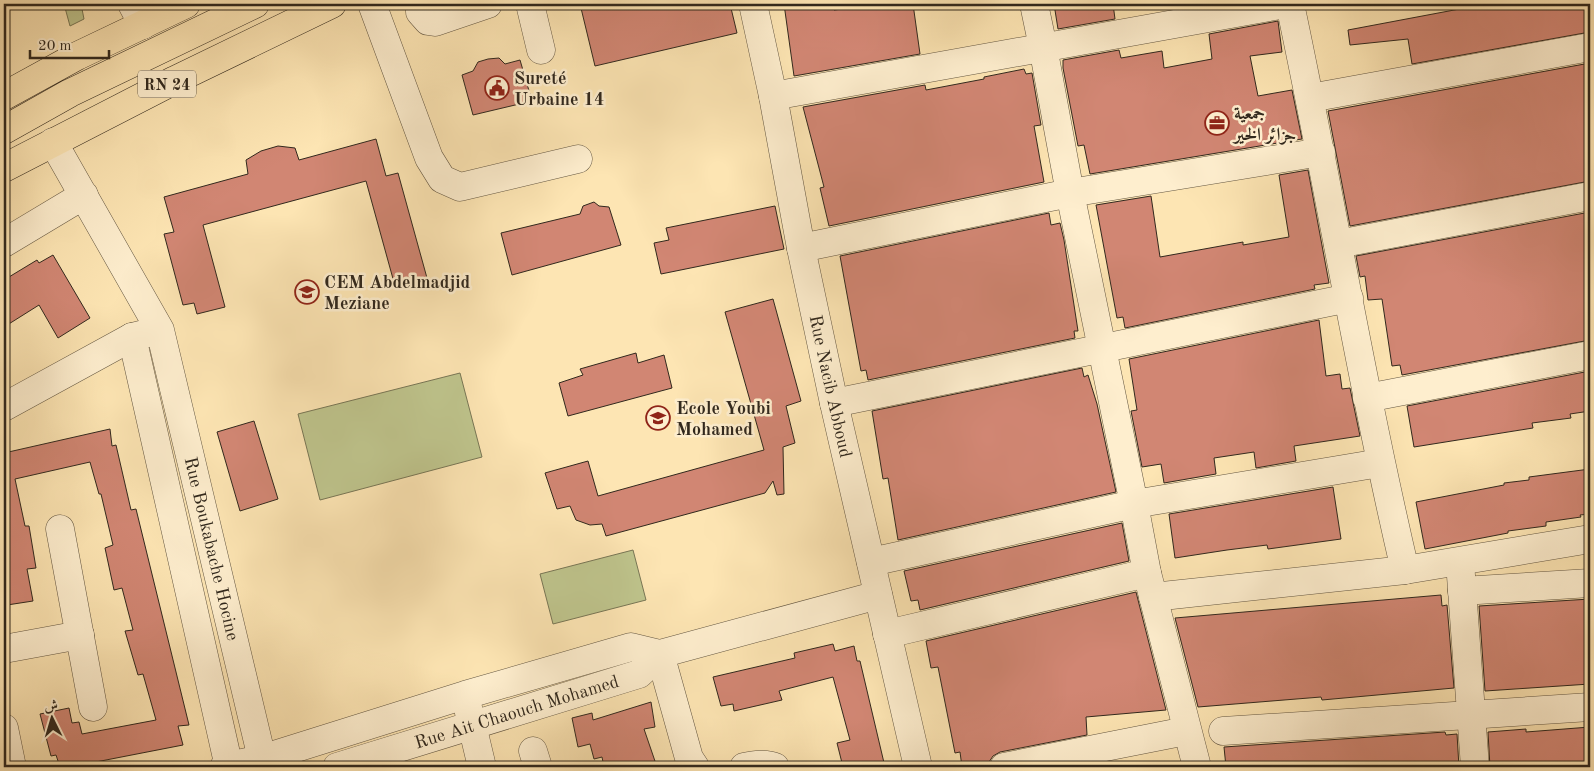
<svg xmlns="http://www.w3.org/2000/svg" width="1594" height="771" font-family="'Old Standard TT',Amiri,serif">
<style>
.green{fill:#bfc58d;stroke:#787655}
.building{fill:#d18673;stroke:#31281d}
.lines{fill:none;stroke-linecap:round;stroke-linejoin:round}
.minor-casing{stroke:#645742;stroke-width:29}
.major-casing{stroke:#31281d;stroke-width:29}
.minor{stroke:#feeece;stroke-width:28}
.major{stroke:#fde5b3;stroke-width:28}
.labels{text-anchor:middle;stroke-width:5;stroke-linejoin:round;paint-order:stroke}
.shield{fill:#feeece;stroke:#6e6352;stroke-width:1}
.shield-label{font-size:16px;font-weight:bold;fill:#31281d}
.poi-label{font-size:18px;font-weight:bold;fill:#31281d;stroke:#feeece;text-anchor:start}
.street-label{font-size:18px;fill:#31281d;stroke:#feeece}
</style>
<rect width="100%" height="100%" fill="#fde5b3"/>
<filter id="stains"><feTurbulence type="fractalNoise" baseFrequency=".004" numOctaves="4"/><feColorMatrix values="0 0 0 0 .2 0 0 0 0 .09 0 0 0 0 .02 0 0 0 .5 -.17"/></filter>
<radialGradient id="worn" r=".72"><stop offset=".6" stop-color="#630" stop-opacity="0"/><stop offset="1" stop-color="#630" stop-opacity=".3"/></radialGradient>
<!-- green -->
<path class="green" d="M64,4H81L84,19L70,26Z
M460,373L482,457L320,500L298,414Z
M633,550L646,600L553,624L540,574Z"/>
<!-- building -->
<path class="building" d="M580,4H730L737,33L595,66Z
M784,4H833L834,10L882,4H913L920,54L794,76Z
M1054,4H1113L1115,19L1058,29Z
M1486,4H1590V32L1412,64L1408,39L1350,45L1348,30Z
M1278,21L1282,52L1250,56L1258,96L1292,90L1302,139L1090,174L1084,145L1078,146L1063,68V60L1119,50L1121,58L1162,51L1164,68L1212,59L1209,34Z
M499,58L505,64L520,60L532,101L473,115L462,75L473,71L478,62L488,59Z
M1590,63V181L1350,226L1328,111Z
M1024,69L1026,74L1032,73L1041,125L1034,126L1044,182L829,226L820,188L824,187L803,107L925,85L926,90L984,79V77Z
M376,139L386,176L398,173L427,278L395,286L366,181L203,225L225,307L197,314L194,303L183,305L164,234L174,232L164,197L248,174L246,160L261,151L278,146L295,148L299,160Z
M1308,170L1329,283L1314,285L1315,289L1125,328L1123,317L1117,318L1096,205L1151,196L1160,257L1243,242V245L1289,237L1279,175Z
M594,202L599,206L609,207L621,245L512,275L501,233L580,214L583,206Z
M775,206L784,249L661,274L654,243L669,240L666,228Z
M1590,212V340L1402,375L1400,365L1392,366L1382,299L1368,300L1365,276L1360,277L1356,256Z
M1049,213L1051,225L1060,223L1064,240L1078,331H1074L1075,338L868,380L866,370L861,371L840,256Z
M53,255L90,318L58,338L39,305L4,327V280L37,260L39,263Z
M773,299L801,401L786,406L795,443L783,447L784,494L777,495L773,481L765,493L606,536L602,524L590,525L576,520L570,506L557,509L545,473L588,461L598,496L764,450L725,312Z
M1319,320L1326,376L1340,374L1342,389L1350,388L1360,436L1294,446L1296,461L1256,468L1254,452L1214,458L1216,474L1164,483L1161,464L1142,467L1131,411L1137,410L1129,359Z
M636,353L638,363L664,355L672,388L568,416L559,383L583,375L580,369Z
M1082,368L1084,377L1088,375L1097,404L1116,492L898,540L888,478L883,479L872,411Z
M1590,371V411L1570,414L1571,418L1532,423L1533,428L1414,447L1407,406Z
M254,421L278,499L240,511L217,432Z
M110,429L112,446L116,445L131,510L136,509L189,725L178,726L183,745L70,767H60L56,755L51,756L40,714L69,708L72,723L79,722L82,734L156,720L143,674L138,675L125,631L133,630L122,588L114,590L105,548L113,545L101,494H99L90,462L15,479L25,526H29L36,568L27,569L33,601L7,605L4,589V453Z
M1590,469V514L1580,515L1581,517L1546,522V526L1508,531V533L1425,549L1416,502L1504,485V483L1529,480V477Z
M1333,487L1341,539L1268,549L1267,545L1227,550L1175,558L1169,514Z
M1122,523L1129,561L920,610L918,600L911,601L904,571Z
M1136,592L1166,710L1086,717L1087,735L1000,752L993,756L989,762V767H962L960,752L955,753L938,667L931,668L926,641Z
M1441,595L1442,606L1447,605L1454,688L1322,700L1321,697L1198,707L1175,618Z
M1590,599V684L1485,691L1479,606Z
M833,644L835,651L854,646L857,661H860L885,767H843L837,743L850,740L833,677L779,691L782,700L734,711L733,704L721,706L713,677L795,658L794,653Z
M651,702L655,727L644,729L657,767H604L602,757L594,759L590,744L578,747L572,718L592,713L593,720Z
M1590,727V767H1490L1488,732L1526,729V732Z
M1445,732L1446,735L1457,734L1459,767H1226L1224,747Z"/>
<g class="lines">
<!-- minor casing -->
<g class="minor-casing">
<g id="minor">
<path d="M132,4L143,25"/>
<path d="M372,4L429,158L442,179L460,187L578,159"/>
<path d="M420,4V12L428,21L435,22L488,4"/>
<path d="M530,4L541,50"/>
<path id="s1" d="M753,4L773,96L801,248L834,403L918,767"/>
<path d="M1034,4L1043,47L1070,193L1134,504L1147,573L1197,767"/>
<path d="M1290,4C1330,192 1361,382 1405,570"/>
<path d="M773,96L1286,4"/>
<path d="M1310,98L1590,47"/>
<path id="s2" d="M53,142L160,330L264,767"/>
<path d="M4,243L84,195"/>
<path d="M1338,244L1590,196"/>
<path d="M801,248L1070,193L1321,152"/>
<path d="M132,337L229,767"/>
<path d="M1367,398L1590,355"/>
<path d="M834,403L1349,298"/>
<path d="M4,407L132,337L148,333"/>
<path d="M60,529L93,707"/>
<path d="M871,562L1134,504L1380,463"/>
<path d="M1460,562L1475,767"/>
<path d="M1462,591L1590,583"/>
<path d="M1153,597L1405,570L1590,539"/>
<path d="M887,634L1147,573"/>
<path d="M4,649L80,635"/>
<path d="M660,654L689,758L695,767"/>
<path d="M468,708L482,767"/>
<path d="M4,728L12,767"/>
<path d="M1223,731L1590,707"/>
<path d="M533,751L538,767"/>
<path d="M224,767L261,759L465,695L631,647L660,654L878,595"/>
<path id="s3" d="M337,767L639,674L660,654"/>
<path d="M744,767C754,765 766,763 775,767"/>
<path d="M1004,767L1186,731"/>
</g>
</g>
<!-- major casing -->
<g class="major-casing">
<path id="major" d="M4,96L77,56L186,4
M4,130L70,93L255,4
M4,168L175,80L332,4"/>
</g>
<!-- minor -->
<use href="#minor" class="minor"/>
<!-- major -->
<use href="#major" class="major"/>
</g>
<!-- icons -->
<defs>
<g id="civic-ring" transform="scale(1.25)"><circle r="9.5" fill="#feeece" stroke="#8f2418" stroke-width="1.5"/><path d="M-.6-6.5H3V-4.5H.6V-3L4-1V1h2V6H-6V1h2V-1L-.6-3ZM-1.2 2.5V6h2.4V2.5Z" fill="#8f2418"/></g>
<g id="office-ring" transform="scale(1.25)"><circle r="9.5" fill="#feeece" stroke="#8f2418" stroke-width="1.5"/><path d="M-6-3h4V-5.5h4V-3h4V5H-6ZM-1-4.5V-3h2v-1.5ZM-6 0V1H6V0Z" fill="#8f2418"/></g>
<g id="school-ring" transform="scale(1.25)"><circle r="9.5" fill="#feeece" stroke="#8f2418" stroke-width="1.5"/><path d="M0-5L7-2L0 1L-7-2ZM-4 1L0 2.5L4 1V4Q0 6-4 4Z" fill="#8f2418"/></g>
</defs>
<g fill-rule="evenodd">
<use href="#civic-ring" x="497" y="88"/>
<use href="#office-ring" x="1217" y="123"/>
<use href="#school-ring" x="307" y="292"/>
<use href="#school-ring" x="658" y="418"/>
</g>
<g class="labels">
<!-- shield labels -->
<rect class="shield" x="138" y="70.5" width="58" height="27" rx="4"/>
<g class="shield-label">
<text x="167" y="90">RN 24</text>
</g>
<!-- poi labels -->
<g class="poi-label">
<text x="514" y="84">Sureté<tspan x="514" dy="21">Urbaine 14</tspan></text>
<text x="1234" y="119">جمعية<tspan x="1234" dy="21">جزائر الخير</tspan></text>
<text x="324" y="288">CEM Abdelmadjid<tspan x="324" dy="21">Meziane</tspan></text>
<text x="676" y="414">Ecole Youbi<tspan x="676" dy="21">Mohamed</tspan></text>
</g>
<!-- street labels -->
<g class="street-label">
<text dy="6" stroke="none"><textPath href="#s1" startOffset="390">Rue Nacib Abboud</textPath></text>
<text dy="6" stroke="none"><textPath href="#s2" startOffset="441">Rue Boukabache Hocine</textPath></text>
<text dy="6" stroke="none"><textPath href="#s3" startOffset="188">Rue Ait Chaouch Mohamed</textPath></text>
</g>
</g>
<!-- margin -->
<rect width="1594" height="771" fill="none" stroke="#fde5b3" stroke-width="20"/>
<rect x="5" y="5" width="1584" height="761" fill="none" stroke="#31281d" stroke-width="2.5"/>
<rect x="10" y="10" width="1574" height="751" fill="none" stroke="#31281d"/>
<!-- north arrow -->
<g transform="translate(52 718) rotate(355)" stroke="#feeece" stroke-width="4" paint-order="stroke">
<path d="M0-4L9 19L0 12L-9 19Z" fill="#31281d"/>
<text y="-8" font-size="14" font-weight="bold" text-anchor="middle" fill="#31281d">ش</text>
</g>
<!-- scale -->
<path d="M30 50v8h79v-8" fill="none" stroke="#31281d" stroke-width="2.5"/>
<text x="38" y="50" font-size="15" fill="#31281d" stroke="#feeece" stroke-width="4" paint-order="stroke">20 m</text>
<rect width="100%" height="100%" filter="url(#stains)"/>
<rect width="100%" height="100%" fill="url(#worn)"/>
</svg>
